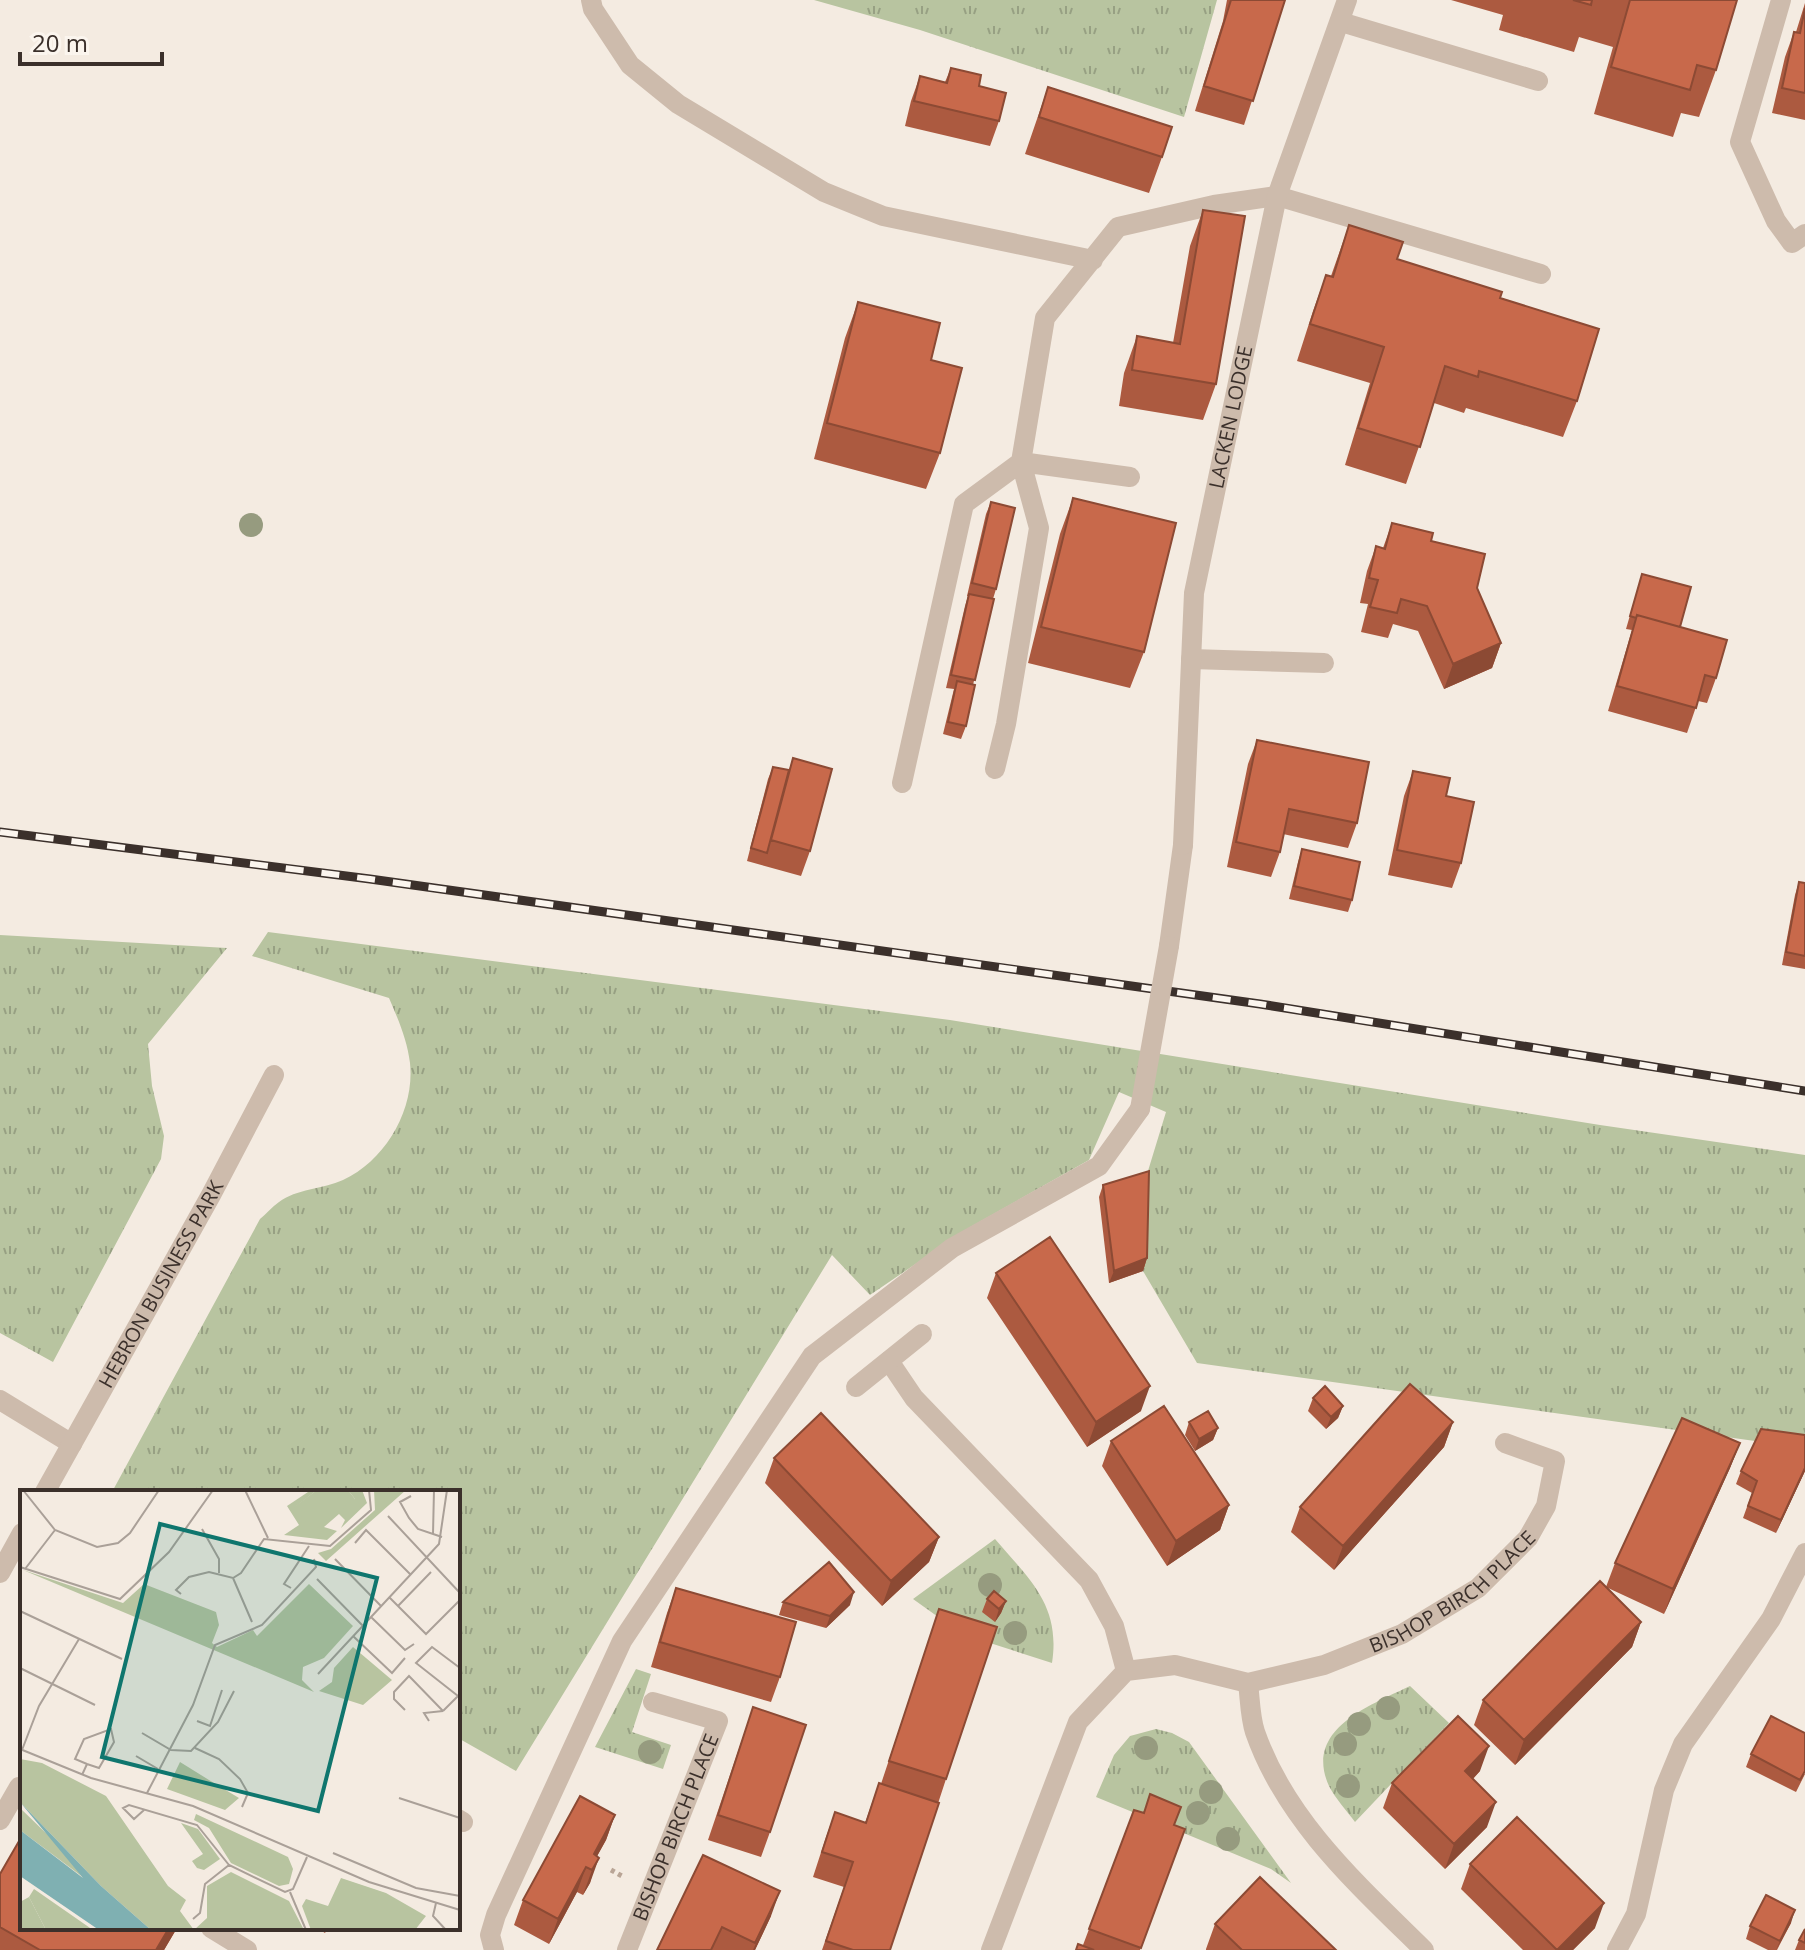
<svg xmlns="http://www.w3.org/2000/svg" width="1805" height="1950" font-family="'Open Sans',sans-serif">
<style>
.grass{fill:url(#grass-tufts)}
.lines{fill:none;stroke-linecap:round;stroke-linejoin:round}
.path{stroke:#b9a596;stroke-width:5;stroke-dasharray:4 4;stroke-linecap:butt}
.lane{stroke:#cdbbac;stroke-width:20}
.street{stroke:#cdbbac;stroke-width:20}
.rail-casing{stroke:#3b302b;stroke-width:9}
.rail{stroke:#fbf5ee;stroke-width:6;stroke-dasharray:18;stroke-linecap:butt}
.lane-bridge{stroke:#cdbbac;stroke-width:20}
.tree{fill:#969b7f}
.wall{fill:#ac5a40}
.shaded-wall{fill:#8c4a34}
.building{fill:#c8694b;stroke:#8c4a34;stroke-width:2}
.labels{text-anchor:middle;stroke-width:6;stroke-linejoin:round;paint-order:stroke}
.street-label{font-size:20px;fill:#3b302b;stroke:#fbf5ee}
.inset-road{fill:none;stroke:#aaa098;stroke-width:2}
.view{fill:#0f766e;fill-opacity:0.15;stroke:#0f766e;stroke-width:4}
.inset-edge{fill:none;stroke:#3b302b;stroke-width:4}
</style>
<defs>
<pattern id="grass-tufts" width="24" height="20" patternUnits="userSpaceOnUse" patternTransform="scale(2)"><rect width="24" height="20" fill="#b8c4a0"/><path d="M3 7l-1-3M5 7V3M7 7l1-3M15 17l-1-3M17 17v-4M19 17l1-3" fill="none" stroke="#97a083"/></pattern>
</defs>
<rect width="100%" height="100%" fill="#f4ebe1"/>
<!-- grass -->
<path class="grass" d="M814,0H1217L1184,117L920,30Z
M268,932L950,1020L1600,1125L1805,1155V1448L1197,1363L1143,1271L1144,1184L1166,1112L1119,1092L1089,1160L967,1229L870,1295L832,1255L516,1771L458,1738V1492H112L260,1219C266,1214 272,1207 279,1202C296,1189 323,1189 343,1180C386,1160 415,1109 410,1063C407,1039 398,1019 389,998L252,956Z
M0,935L227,948L148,1044L152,1086L164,1136L161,1159L53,1362L0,1333Z
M995,1539C1029,1579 1061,1605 1052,1663L962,1634L913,1599Z
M636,1669L651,1674L632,1732L671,1745L663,1769L595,1747Z
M1410,1686L1449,1723L1355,1822C1347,1811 1335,1798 1329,1786C1303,1729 1371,1705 1410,1686Z
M1156,1729L1172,1733L1189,1742L1291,1883L1271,1869L1096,1797L1114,1755L1130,1736Z"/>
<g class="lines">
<!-- path -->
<path class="path" d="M611,1870L622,1876"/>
<!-- lane -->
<path class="lane" d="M591,0L593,9L630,65L678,104L824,192L883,216L1093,260
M1781,0L1740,142L1776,221L1792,243L1805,234
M1341,22L1538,81
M1191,659L1324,663
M995,769L1006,724L1039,528L1021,462L1130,477
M902,783L964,504L1021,462L1045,318L1118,227L1214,205L1277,196L1541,274
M1169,946L1183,845
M0,1400L72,1444
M458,1819L463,1822
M0,1820L19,1787
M211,1928L247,1950
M494,1950L490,1935L496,1915L622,1641L812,1356L952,1248L1099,1166L1140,1109
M1617,1950L1636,1914L1664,1790L1683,1744L1771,1619L1805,1553"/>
<!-- street -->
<g class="street">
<path id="s1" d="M1183,845L1194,593L1277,196L1347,0"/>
<path d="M889,1361L914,1398L1089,1580L1114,1626L1126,1671"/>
<path d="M856,1387L922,1334"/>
<path id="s2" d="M45,1492L211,1195L274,1075"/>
<path d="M0,1573L22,1533"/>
<path d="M1248,1683C1250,1698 1250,1717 1255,1732C1286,1821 1358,1885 1424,1950"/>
<path id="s3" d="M627,1950L718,1721L653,1702"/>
<path id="s4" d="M991,1950L1078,1722L1126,1671L1175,1665L1248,1683L1324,1665L1402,1634L1478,1588L1528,1538L1546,1506L1555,1461L1505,1443"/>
</g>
<!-- rail casing -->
<g class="rail-casing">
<path id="rail" d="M0,832L370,879L1260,1004L1805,1091"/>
</g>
<!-- rail -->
<use href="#rail" class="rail"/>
<!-- lane-bridge -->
<path class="lane-bridge" d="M1140,1109L1169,946"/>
</g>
<!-- trees -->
<g class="tree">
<circle cx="251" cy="525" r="12"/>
<circle cx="990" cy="1585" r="12"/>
<circle cx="1015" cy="1633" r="12"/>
<circle cx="1388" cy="1708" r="12"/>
<circle cx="1359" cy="1724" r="12"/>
<circle cx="1345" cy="1744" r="12"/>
<circle cx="1146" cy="1748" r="12"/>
<circle cx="650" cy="1752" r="12"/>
<circle cx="1348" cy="1786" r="12"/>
<circle cx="1211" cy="1792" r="12"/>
<circle cx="1198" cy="1813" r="12"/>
<circle cx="1228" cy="1839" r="12"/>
</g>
<!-- wall -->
<path class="wall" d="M1227,0H1285L1244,125L1195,111L1223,21Z
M1451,0H1737L1716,70L1699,117L1681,113L1673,137L1594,114L1613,47L1579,37L1574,52L1499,30L1503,15Z
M1805,3V120L1772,113L1785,57L1794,32H1796Z
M951,68L979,86L999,121L990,146L905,126L911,101L920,76L945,82Z
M1048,87L1162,157L1149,193L1025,154Z
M1203,210L1216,384L1203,420L1119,406L1124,373L1137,336L1173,343L1190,246Z
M1349,225L1397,259L1500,298L1577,401L1563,437L1466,408L1464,413L1434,403L1406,484L1345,465L1370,383L1297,361L1313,311L1326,275L1331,276Z
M858,302L931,360L940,453L926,489L814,459L845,338Z
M1073,498L1144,652L1130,688L1028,663L1060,534Z
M991,502L996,589L993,599L973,685L966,726L961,739L943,734L954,689L946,688L965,606L968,596H967L986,514Z
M1392,523L1431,541L1477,588L1501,643L1492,668L1444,689L1418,631L1393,624L1388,638L1361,632L1368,604L1360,603L1367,571L1376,546L1383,548Z
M1642,574L1716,678L1707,703L1698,701L1687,733L1608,711L1632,630L1626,629Z
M1257,740L1357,823L1348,848L1283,834L1280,852L1271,877L1227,867L1248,764Z
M793,758L810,851L801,876L747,861L768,779L773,767L789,770Z
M1413,771L1446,796L1461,863L1452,888L1388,875L1404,796Z
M1302,849L1352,900L1348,912L1289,899L1298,862Z
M1799,882L1805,883V969L1782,965L1795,895Z
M1103,1185L1147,1258L1143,1271L1109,1283L1099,1197Z
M996,1273L1141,1411L1087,1447L987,1298Z
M1313,1398L1343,1406L1338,1418L1326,1429L1308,1411Z
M1189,1422L1218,1428L1213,1440L1195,1451L1185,1435Z
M1453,1422L1444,1447L1334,1570L1291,1532L1300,1507Z
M1111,1441L1229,1505L1220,1530L1167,1566L1102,1466Z
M1740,1443L1730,1468L1664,1614L1608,1588L1641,1622L1632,1647L1515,1765L1474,1725L1483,1700L1606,1587L1615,1563Z
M774,1458L939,1537L929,1562L882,1606L765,1483Z
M1741,1471H1805L1776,1533L1743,1518L1752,1493L1736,1484Z
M676,1588L780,1677L771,1702L651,1667L667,1613Z
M987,1599L1006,1601L1001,1613L995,1622L982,1612Z
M783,1602L850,1605L826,1628L779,1615Z
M939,1609L946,1779L890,1950H822L844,1887L813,1877L826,1837L835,1812L865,1823L879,1783L881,1784Z
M753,1707L770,1832L761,1857L708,1840Z
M1751,1754L1805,1774L1796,1792L1746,1767Z
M1480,1771L1473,1779L1487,1827L1445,1869L1383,1808L1392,1783Z
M1134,1810L1185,1829L1140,1950H1076L1083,1945Z
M615,1815L606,1840L597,1856L590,1883L583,1895L577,1892L549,1944L514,1925L523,1900Z
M703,1855L771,1916L755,1950H657Z
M1470,1864L1595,1928L1573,1950H1523L1461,1889Z
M0,1874L22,1928H177L164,1950H0Z
M1791,1923L1777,1950H1768L1746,1939L1750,1926Z
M1215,1924L1336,1950H1206V1949Z
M317,1928H328L325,1933Z
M1805,1929V1950H1795L1799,1940Z"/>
<!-- shaded-wall -->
<path class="shaded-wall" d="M1501,643L1492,668L1444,689L1453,664Z
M1147,1258L1143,1271L1109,1283L1114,1271Z
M1150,1386L1141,1411L1087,1447L1096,1422Z
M1343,1406L1338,1418L1326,1429L1331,1417Z
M1453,1422L1444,1447L1334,1570L1343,1546Z
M1218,1428L1213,1440L1195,1451L1199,1439Z
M1740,1443L1730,1468L1664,1614L1673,1589Z
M1805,1468V1471L1776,1533L1781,1520Z
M1229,1505L1220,1530L1167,1566L1176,1541Z
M939,1537L929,1562L882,1606L891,1581Z
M854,1592L850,1605L826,1628L830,1616Z
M1006,1601L1001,1613L995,1622L999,1609Z
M1641,1622L1632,1647L1515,1765L1524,1740Z
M1489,1746L1480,1771L1456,1796L1465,1771Z
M1496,1802L1487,1827L1445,1869L1454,1844Z
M615,1815L606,1840L590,1869L594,1854Z
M599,1858L590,1883L583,1895L592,1870Z
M586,1867L577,1892L549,1944L558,1919Z
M780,1891L771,1916L755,1950H753Z
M1604,1903L1595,1928L1573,1950H1557Z
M1795,1910L1791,1923L1776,1950L1780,1941Z
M169,1928H177L164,1950H156Z"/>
<!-- building -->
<path class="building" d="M1231,0H1285L1253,101L1204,86Z
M1573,0H1592L1591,5Z
M1630,0H1737L1716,70L1697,65L1690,90L1611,67Z
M1805,8V93L1782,88L1794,32L1800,33Z
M951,68L981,75L979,86L1006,93L999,121L914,101L920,76L947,83Z
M1048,87L1172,127L1162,157L1039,117Z
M1203,210L1245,216L1216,384L1132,370L1137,336L1180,344Z
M1349,225L1403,242L1397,259L1502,292L1500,298L1599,329L1577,401L1479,371L1478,377L1445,366L1420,447L1358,428L1384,347L1310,324L1326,275L1333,277Z
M858,302L940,323L931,360L962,368L940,453L827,423Z
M1073,498L1176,523L1144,652L1041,627Z
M991,502L1015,508L996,589L972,583Z
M1392,523L1433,533L1431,541L1485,554L1477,588L1501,643L1453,664L1427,606L1401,599L1397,613L1370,607L1378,580L1369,578L1376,546L1385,549Z
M1642,574L1691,587L1680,627L1637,615L1636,618L1630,616Z
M969,594L994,599L975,680L951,675Z
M1637,615L1727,640L1716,678L1705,675L1696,708L1617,686Z
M957,681L975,685L966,726L948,722Z
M1257,740L1369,762L1357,823L1289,809L1280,852L1236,842Z
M793,758L832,769L810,851L771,840Z
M773,767L789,770L767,853L751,848Z
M1413,771L1450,778L1446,796L1474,802L1461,863L1397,850Z
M1302,849L1360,862L1352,900L1294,886Z
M1799,882L1805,883V956L1786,952Z
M1149,1171L1147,1258L1114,1271L1103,1185Z
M1050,1237L1150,1386L1096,1422L996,1273Z
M1410,1384L1453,1422L1343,1546L1300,1507Z
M1325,1386L1343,1406L1331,1417L1313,1398Z
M1164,1406L1229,1505L1176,1541L1111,1441Z
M1208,1411L1218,1428L1199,1439L1189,1422Z
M821,1413L939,1537L891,1581L774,1458Z
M1682,1418L1740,1443L1673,1589L1615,1563Z
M1761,1429L1805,1435V1468L1781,1520L1748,1506L1757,1481L1741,1471Z
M829,1562L854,1592L830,1616L783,1602Z
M1600,1581L1641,1622L1524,1740L1483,1700Z
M676,1588L796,1622L780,1677L660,1642Z
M994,1591L1006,1601L999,1609L987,1599Z
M939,1609L997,1627L946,1779L889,1761Z
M753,1707L806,1725L770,1832L718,1815Z
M1458,1716L1489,1746L1465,1771L1496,1802L1454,1844L1392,1783Z
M1771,1716L1805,1733V1771L1800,1780L1751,1754Z
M879,1783L939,1803L890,1950H853L826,1941L853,1862L822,1852L835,1812L866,1823Z
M1150,1794L1181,1807L1174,1825L1185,1829L1141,1948L1089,1929L1134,1810L1144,1813Z
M580,1796L615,1815L594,1854L599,1858L592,1870L586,1867L558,1919L523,1900Z
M1517,1817L1604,1903L1557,1950L1470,1864Z
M22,1836V1928H169L156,1950H40L0,1927V1874Z
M703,1855L780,1891L755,1943L722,1927L711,1950H657Z
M1260,1877L1336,1950H1242L1215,1924Z
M1766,1895L1795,1910L1780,1941L1750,1926Z
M1805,1929V1943L1799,1940Z
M1078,1944L1094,1950H1076Z"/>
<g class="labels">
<!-- street labels -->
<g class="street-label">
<text dy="7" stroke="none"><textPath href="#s1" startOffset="432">LACKEN LODGE</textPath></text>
<text dy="7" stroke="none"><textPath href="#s2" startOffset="238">HEBRON BUSINESS PARK</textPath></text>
<text dy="7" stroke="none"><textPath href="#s4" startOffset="666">BISHOP BIRCH PLACE</textPath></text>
<text dy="7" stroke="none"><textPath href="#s3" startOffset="132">BISHOP BIRCH PLACE</textPath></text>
</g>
</g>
<!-- overview -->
<g transform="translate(20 1490)">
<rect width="440" height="440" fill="#f4ebe1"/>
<path d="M291,0H297L275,17L335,9L328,0H342L347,13L321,38L325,30L319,24L304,37L317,41L307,50L264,45L279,35L267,16ZM354,0H386L306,71L298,63L311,59L355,20ZM3,80L103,113L124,94L196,122L199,135L192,153L197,157L233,140L237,146L289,94L333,136L304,168L283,177L282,190L294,202ZM333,157L372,190L343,215L299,201L312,192L314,178ZM160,272L189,290L219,308L205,320L147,299ZM176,324L268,367L273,379L269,394L259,396L211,373L189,338L174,330ZM161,333L178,339L200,369L184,380L177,378L172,371L183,364ZM211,382L269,411L284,440H174L187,428V396ZM321,388L366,403L406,426L395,440H291L282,416L286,409L308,416ZM14,399L73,440H26L9,407Z" fill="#b8c4a0"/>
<path d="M0,269L22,273L86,306L148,396L166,410L160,421L174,440H131L81,396L0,312ZM0,318L31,348L64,388L0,340ZM9,407L26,440H0V412Z" fill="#b8c4a0"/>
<path d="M297,0H328L335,9L293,41L274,17Z" fill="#b8c4a0"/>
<path d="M0,312L81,396L131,440H79L0,386V340L63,388Z" fill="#7fb0b2"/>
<path class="inset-road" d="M3,0L35,40L77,57L98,53L110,43L139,0M225,0L248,48M391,6L380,12L389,28L398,39L422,47M368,26L440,103M182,39L199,69V83M413,44L414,0M335,53L346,40L391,85M315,69L361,116M0,77L100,109L149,62L193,0M5,79L35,40M213,88L232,132M297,89L343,136M271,98L264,94L289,56M161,104L156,100L169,87L189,82L213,88L221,83L244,49L310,56L351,20L349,0M369,107L406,144L440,110M378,116L411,82M0,121L102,169M351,127L385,160L394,154M333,146L372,183L385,168M0,178L75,215M298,184L419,54L427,0M438,206L396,173L412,157L440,178M385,220L374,209V202L389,186L423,221M423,221L440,204M177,231L190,236L202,200M409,231L404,223L423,221M122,243L151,260L171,261L198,232L214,201M175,258L199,269L220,289L228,303L222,317M0,259L71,288L173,316L349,392L440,420M2,260L19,216L59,149M116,266L138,279M62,285L67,274L79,278L94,252L91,239L64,249L55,269L67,274M127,303L173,215L195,155L242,135L296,77L294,69M379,308L440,328M124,320L114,329L103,318L109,315L177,335L209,375L265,402L273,399L287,367M313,363L396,398L440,406M270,402L286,440M416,413L413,426L426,440M173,429L180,423L185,394L209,375"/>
<path class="view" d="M140,34L357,88L298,321L82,267Z"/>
<rect width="440" height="440" class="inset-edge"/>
</g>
<!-- scale -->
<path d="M20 52v12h142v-12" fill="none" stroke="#3b302b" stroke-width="4"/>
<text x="32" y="52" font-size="24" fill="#3b302b" stroke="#fbf5ee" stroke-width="6" paint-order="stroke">20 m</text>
</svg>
